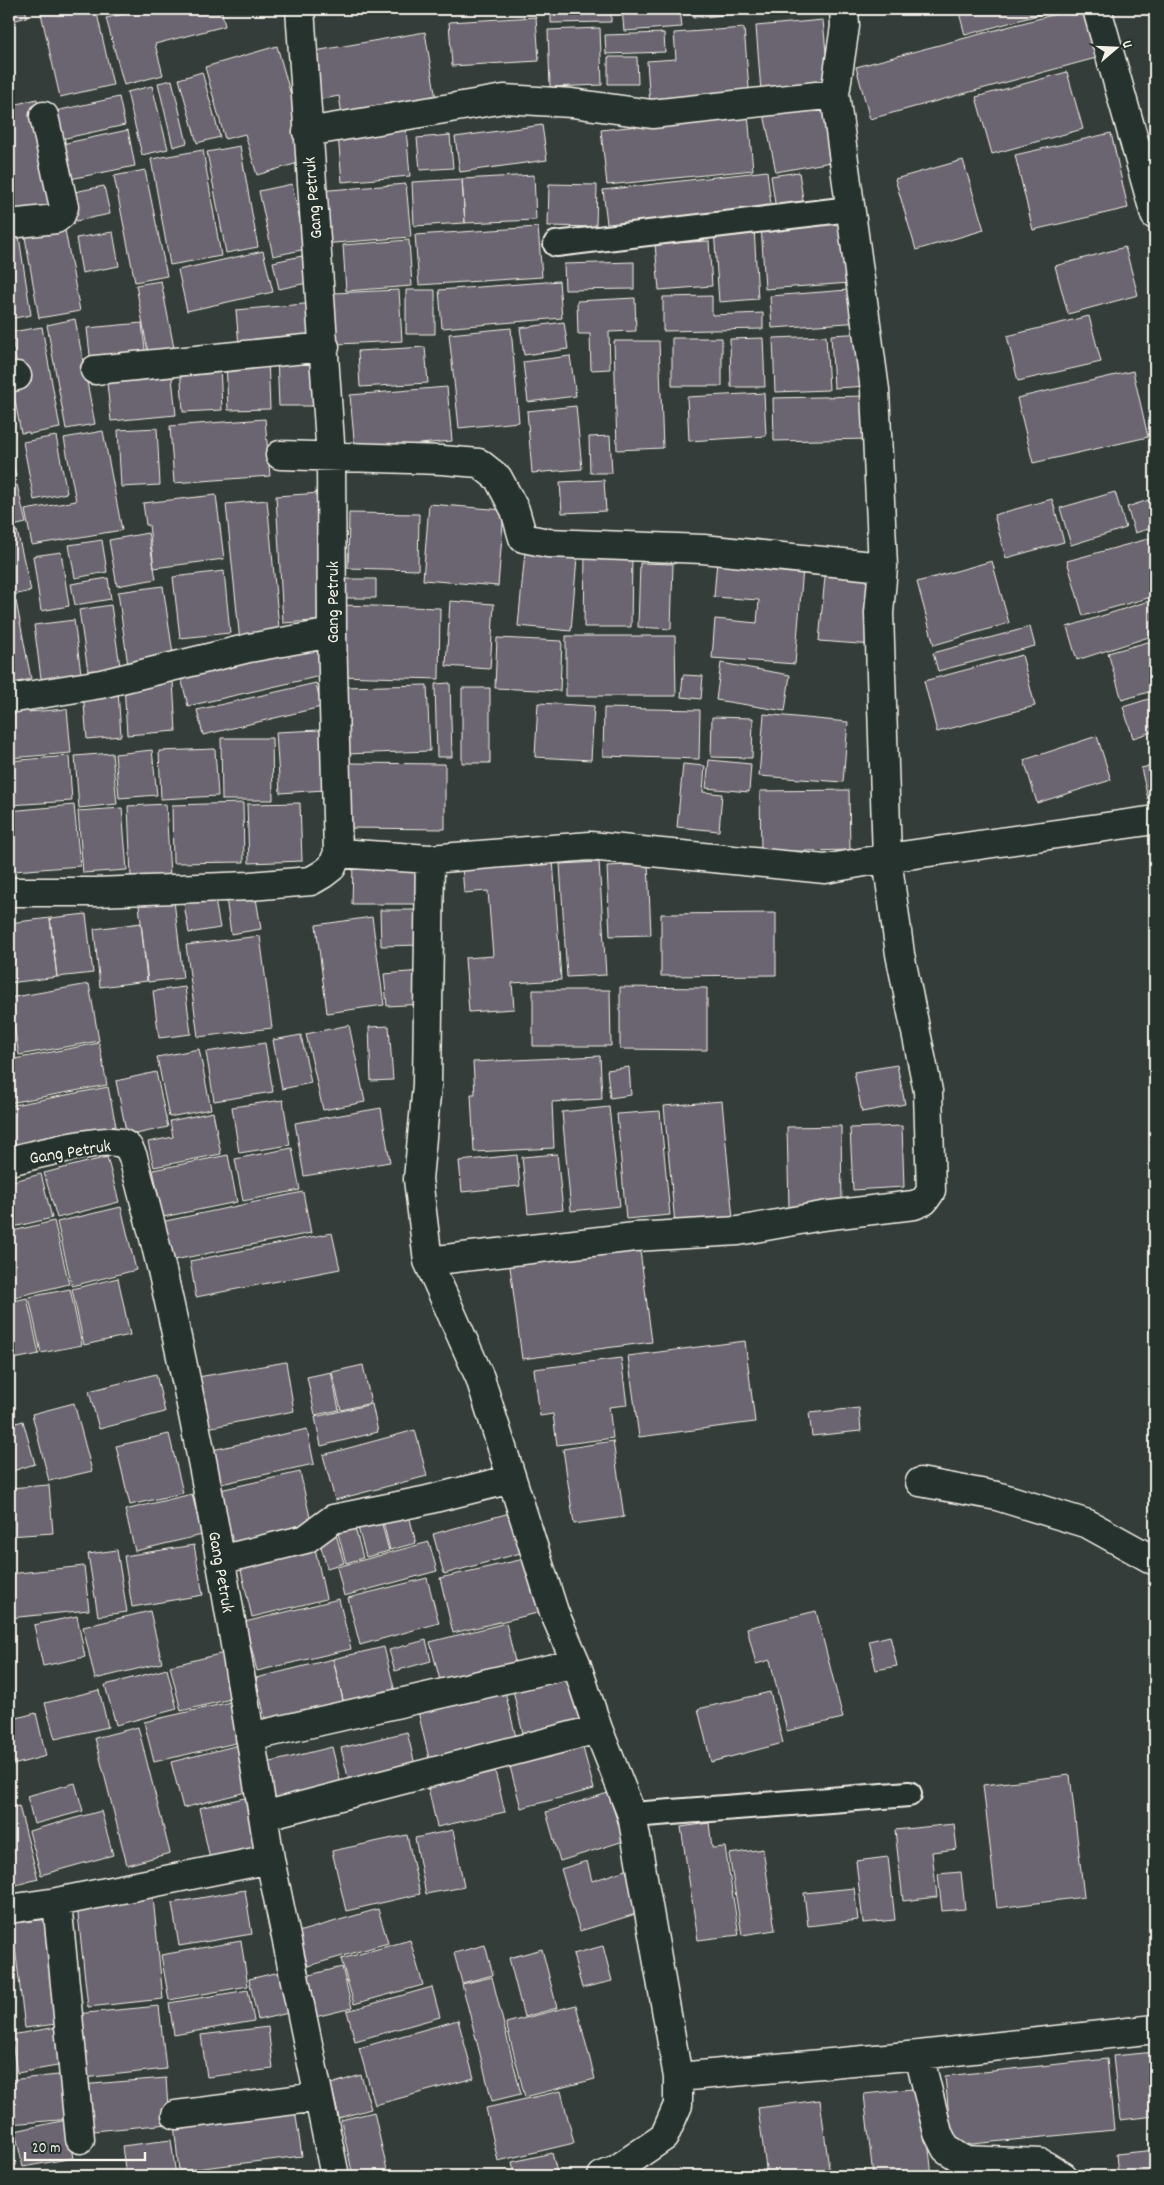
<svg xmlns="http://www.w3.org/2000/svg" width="1164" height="2185" font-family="Dekko,sans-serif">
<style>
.building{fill:#6b6570;stroke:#f4f1e8}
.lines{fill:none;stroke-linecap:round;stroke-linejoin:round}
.service-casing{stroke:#f4f1e8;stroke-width:28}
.minor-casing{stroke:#f4f1e8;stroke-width:31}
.tertiary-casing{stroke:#f4f1e8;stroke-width:31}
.service{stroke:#26332d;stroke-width:24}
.minor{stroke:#26332d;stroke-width:28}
.tertiary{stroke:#26332d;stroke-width:28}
.labels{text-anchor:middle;stroke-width:4;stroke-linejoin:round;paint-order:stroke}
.street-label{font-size:18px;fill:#f4f1e8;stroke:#26332d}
</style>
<rect width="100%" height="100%" fill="#343d3a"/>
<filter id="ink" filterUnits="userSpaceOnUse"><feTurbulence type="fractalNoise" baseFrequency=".02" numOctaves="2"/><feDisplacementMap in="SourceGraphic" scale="10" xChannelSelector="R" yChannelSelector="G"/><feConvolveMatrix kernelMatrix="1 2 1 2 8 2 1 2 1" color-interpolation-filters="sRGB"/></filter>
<g filter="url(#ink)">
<!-- building -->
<path class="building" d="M9,9H25L27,17L9,22Z
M40,9H96L113,85L60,97Z
M132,9H159L160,12L174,9H221L225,26L155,44L163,75L124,85L106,18L133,12Z
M551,9H611V22L551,23Z
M622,9H680L682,27L624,31Z
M692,9H744V13L693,18Z
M748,9H815L748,15Z
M958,9H1060L965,35Z
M1075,9H1082L1096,58L870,119L856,67Z
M536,17L539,61L452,66L449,22Z
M823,20L829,85L761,91L756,26Z
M600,28L602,85L550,87L548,30Z
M744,28L750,100L650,106L647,61L676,59L674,33Z
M425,32L437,105L343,121L339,96L317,100L309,52Z
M664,33L665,52L606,54L605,35Z
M277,46L298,120L293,121L305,161L257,175L245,134L225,139L205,67Z
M608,57H637L638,84H608Z
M202,72L220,137L197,143L179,79Z
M1067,72L1083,129L992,154L976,97Z
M172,80L187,143L173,147L158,83Z
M152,86L168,149L142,155L127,92Z
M830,96L842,160L776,172L763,109Z
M119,97L125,125L57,140L51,112Z
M37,99L61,203L11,214L9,206V106Z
M748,114L753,170L607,185L601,130Z
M542,125L547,160L460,172L455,137Z
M406,128L410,176L342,182L338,134Z
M128,130L135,166L65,180L57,145Z
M1111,133L1128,208L1033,230L1015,155Z
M450,135L453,168L420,170L417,138Z
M240,146L258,247L226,253L207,152Z
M203,150L221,256L170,265L151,159Z
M963,160L984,230L916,250L895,179Z
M145,170L167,276L135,282L114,176Z
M767,171L772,213L608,232L603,190Z
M799,172L804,207L776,210L771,176Z
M534,175L536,220L465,223L462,179Z
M462,179L465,223L414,226L412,182Z
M292,184L306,249L273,256L259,191Z
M406,184L411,237L321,244L317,191Z
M549,184L597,185L596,227L548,226Z
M104,186L110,214L76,221L69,193Z
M846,219L851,283L765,289L761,225Z
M538,227L542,277L419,285L415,235Z
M754,227L758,299L719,302L714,229Z
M65,230L80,311L39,318L25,237Z
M113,232L119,266L82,273L76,238Z
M19,237L31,315L9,319V238Z
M409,240L412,286L346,291L343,245Z
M709,241L712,286L659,290L655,244Z
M1125,247L1138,295L1068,314L1055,266Z
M263,251L273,292L187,311L178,270Z
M302,256L307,283L279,289L273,262Z
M634,262V289L565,290L564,264Z
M161,281L174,348L148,353L136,285Z
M559,281L562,318L442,328L439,290Z
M861,289L863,322L772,328L770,296Z
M399,290L402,341L337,344L334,293Z
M406,290H435V334H406Z
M712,296V315L763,313V329L663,331V297Z
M635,298L636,331L609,332L610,369L591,370L590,334H578L577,301Z
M315,303L318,339L239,346L236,310Z
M1089,316L1101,362L1018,381L1007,336Z
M75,319L95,424L66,429L47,325Z
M564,322L568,349L524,355L520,328Z
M142,323L146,359L91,364L87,328Z
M42,327L60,428L29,434V432L21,433L11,379L19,378L11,332Z
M511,328L519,422L459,428L449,334Z
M866,333L869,386L834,388L831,335Z
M826,336L829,390L775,392L773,338Z
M672,338H722V386H672Z
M763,338L765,387H731L730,339Z
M614,341H659L663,448L617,450Z
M425,347L428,383L360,387L358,351Z
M320,354L321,406H279L277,356Z
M570,356L576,396L528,402L523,362Z
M268,358L270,409L228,410L226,359Z
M220,363L222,410L183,412L180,365Z
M171,368L176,415L111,421L106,374Z
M1133,371L1148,437L1033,463L1017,398Z
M447,387L452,441L355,450L350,395Z
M764,393L766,436L689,441L687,397Z
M866,396L868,439L774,441L773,398Z
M576,406L582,469L532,473L527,411Z
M265,419L270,476L174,483L170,426Z
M157,428L160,485L121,487L118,430Z
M103,431L122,530L32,545L25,510L76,501L64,438Z
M56,436L67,493L34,500L23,442Z
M610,436L612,473H590L589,437Z
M9,449L16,476L9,478Z
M604,480L606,511L562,513L560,482Z
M17,485L26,523L9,527V486Z
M1115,492L1126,528L1071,545L1060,508Z
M321,493L328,620L283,623L276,496Z
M216,495L224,559L154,568L149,525H146L143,503Z
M1155,498V527L1135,533L1127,507Z
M1052,499L1064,542L1006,558L994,515Z
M267,500L280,638L240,642L226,504Z
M429,504L504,510L498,586L423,580Z
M349,513L419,514L418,570L348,568Z
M17,531L31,591L9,596V533Z
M148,533L156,579L117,586L109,540Z
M1155,537V596L1083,616L1067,561Z
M102,540L107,572L75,578L69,545Z
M61,552L69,606L41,611L33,556Z
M525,552L577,557L571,631L518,626Z
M585,555L632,556L631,627H584Z
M717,560L803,568L795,664L712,658L715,619L757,623L759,600L714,597Z
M992,561L1009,623L934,645L917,582Z
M640,563L673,564L671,629L638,627Z
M826,566L880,571L873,645L819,641Z
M224,571L230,633L180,638L173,577Z
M108,578L111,599L75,605L71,584Z
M345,579H376V598H345Z
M163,586L174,661L128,666L118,592Z
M1155,599V635L1077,660L1067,627Z
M16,601L31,679L9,684V602Z
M450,601L494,604L490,669L446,666Z
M111,605L121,673L89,678L79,610Z
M340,605L440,608L439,679L338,676Z
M74,620L82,681L42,686L34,625Z
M1030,627L1035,646L938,671L933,653Z
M566,636H675L676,696H566Z
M316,638L325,675L188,706L179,669Z
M497,638L562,641L560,691L495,688Z
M1155,640V690L1122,700L1108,653Z
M1022,655L1035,706L937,732L924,681Z
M721,663L790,675L785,711L716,700Z
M683,675L703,676L701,699L681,697Z
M173,681L176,731L127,735L124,684Z
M316,683L321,707L203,735L197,710Z
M450,683L452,757H437L435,684Z
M427,685L430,751L346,754L343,687Z
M462,688H490V763H462Z
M118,690L121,736L87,739L83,693Z
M1155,697V731L1133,738L1123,707Z
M27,698L28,712L67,709L71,753L9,758V699Z
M538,703L594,706L591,760L535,757Z
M604,708L700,710L699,759L603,756Z
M764,714L848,722L843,782L759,776Z
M712,717L753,718L752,758L711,757Z
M320,730L324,790L280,793L276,732Z
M1097,736L1111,780L1037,803L1024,760Z
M221,738H272L273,800H222Z
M215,749L218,796L161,799L159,751Z
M152,750L157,795L119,798L115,754Z
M112,753L117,804L79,808L75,756Z
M69,756L72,801L9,805V761Z
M709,760L751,764L749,792L706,788Z
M348,763L445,764V829L347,828Z
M683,764L705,766L703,792L722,794L719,831L677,827Z
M1155,765V797L1148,799L1141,768Z
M849,790L850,850L761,852L760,791Z
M243,803L244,862L173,863L172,805Z
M300,803L302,861L249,863L247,804Z
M166,804L170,876L131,877L128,806Z
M74,805L80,866L14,871L9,811Z
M122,808L127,870L83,873L78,811Z
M553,859L561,980L512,983L514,1009L469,1012L465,958L493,956L488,891L464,893L462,866Z
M353,862H417L416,904H352Z
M599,862L606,975L567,977L560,864Z
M648,864L651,935L610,936L607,866Z
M173,892L183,978L148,982L138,897Z
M255,892L261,929L231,934L226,898Z
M214,894L220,928L189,933L183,899Z
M380,910H421V945L381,946Z
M776,913V975L661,976V914Z
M86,914L93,973L57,977L50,918Z
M372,917L384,1005L327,1013L316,925Z
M50,918L57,977L9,983V923Z
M141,923L147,981L100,987L94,929Z
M260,936L272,1028L198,1037L186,945Z
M421,971L423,1004L387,1006L384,974Z
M89,984L99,1041L19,1055L9,998Z
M185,987L191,1034L159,1038L153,991Z
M620,987L707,988V1050L620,1049Z
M533,990H610L611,1046H533Z
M349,1025L365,1102L323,1110L306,1034Z
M389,1026L393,1080L371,1081L369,1027Z
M301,1035L311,1083L282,1089L273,1040Z
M99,1043L107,1085L9,1103V1060Z
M265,1043L273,1092L214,1101L206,1052Z
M199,1049L211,1109L169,1117L157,1057Z
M600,1056L602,1099L552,1102L554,1148L474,1152L471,1094H475L473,1062Z
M897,1065L905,1104L862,1112L854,1072Z
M629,1067L631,1095L610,1098L607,1070Z
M156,1072L168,1127L127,1136L116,1081Z
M108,1087L116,1126L9,1147V1106Z
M283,1100L290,1145L239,1153L232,1107Z
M722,1101L733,1219L675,1224L664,1106Z
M609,1107L620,1206L571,1211L562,1112Z
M381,1108L390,1162L304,1176L295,1123Z
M660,1111L670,1215L626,1219L617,1114Z
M213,1112L221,1154L154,1167L148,1142L173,1137L170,1121Z
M841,1126L842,1207H789L787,1127Z
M902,1126L904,1187L853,1190L850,1128Z
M292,1148L300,1190L243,1201L235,1159Z
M557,1154L563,1210L528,1214L522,1157Z
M228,1155L237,1202L163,1217L153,1170Z
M517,1155L520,1186L462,1192L459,1161Z
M107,1157L119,1202L57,1218L44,1173Z
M41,1174L52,1218L9,1228V1182Z
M303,1192L311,1233L169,1261L161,1222Z
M121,1207L136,1270L72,1286L57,1222Z
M54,1221L69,1284L11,1298L9,1289V1232Z
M332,1233L340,1269L196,1297L190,1261Z
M639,1243L652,1342L522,1359L509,1259Z
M118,1278L130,1335L84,1345L72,1289Z
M70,1289L82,1345L41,1353L29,1297Z
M27,1298L39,1354L9,1360V1302Z
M745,1341L755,1422L639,1437L628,1356Z
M621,1358L627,1405L609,1407L613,1438L557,1445L553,1414L540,1416L534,1369Z
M286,1362L294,1411L202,1429L192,1378Z
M363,1365L371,1403L341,1410L332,1372Z
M331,1372L339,1410L315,1415L307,1377Z
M156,1374L165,1412L99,1429L89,1391Z
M74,1403L92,1471L49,1481L32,1414Z
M372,1404L378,1432L321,1446L315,1417Z
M859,1408L861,1431L812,1436L809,1413Z
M23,1421L35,1464L9,1472V1425Z
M307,1429L314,1464L216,1485L208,1451Z
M415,1430L427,1476L335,1500L323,1455Z
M169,1434L183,1493L130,1505L116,1446Z
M613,1441L624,1517L574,1524L563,1449Z
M300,1472L313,1531L233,1548L220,1490Z
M49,1485L53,1533L9,1536V1488Z
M192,1494L202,1535L135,1551L125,1510Z
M407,1507L416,1543L390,1550L381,1514Z
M517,1511L528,1551L444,1574L433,1534Z
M379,1513L389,1551L366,1557L356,1520Z
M353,1520L363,1558L346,1563L336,1526Z
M335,1531L344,1563L327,1568L318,1536Z
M429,1542L437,1571L344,1596L337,1567Z
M194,1545L203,1595L132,1607L124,1556Z
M315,1548L326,1599L252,1617L240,1566Z
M117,1550L127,1612L98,1616L88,1554Z
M533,1557L546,1611L453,1633L440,1578Z
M84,1566L89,1610L9,1618V1574Z
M427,1578L439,1623L360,1645L348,1598Z
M339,1599L351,1649L257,1671L245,1622Z
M150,1611L162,1663L95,1679L83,1627Z
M816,1611L843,1718L787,1731L770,1660L756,1664L747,1628Z
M77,1616L85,1657L43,1666L34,1625Z
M506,1623L516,1666L441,1684L430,1642Z
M890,1636L897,1666L876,1670L869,1641Z
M426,1640L431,1661L395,1671L389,1650Z
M384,1647L395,1692L344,1704L333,1659Z
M224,1653L235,1698L181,1711L170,1666Z
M333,1659L344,1704L266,1723L256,1678Z
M167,1669L177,1709L116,1725L105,1685Z
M571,1677L583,1729L525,1743L513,1690Z
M504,1687L518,1746L431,1767L417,1707Z
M99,1690L108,1727L55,1739L45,1703Z
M770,1692L783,1743L711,1762L698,1709Z
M235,1701L244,1741L154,1762L144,1722Z
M36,1713L46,1756L9,1766V1720Z
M138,1727L170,1853L127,1865L95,1738Z
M407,1732L416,1769L350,1785L341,1748Z
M582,1744L594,1789L521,1808L509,1763Z
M239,1745L250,1791L183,1808L171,1762Z
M332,1747L341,1784L272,1801L263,1764Z
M494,1767L505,1812L437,1827L427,1783Z
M1070,1775L1084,1897L997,1908L983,1785Z
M75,1783L83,1811L34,1824L27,1796Z
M608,1793L624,1841L560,1861L546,1812Z
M249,1797L261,1847L210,1859L199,1808Z
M19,1806L38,1879L9,1887V1808Z
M101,1811L113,1855L41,1875L29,1831Z
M709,1823L712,1848L725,1847L739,1935L698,1940L681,1827Z
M954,1824L957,1849L932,1852L937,1897L903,1901L895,1830Z
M453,1830L464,1887L426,1894L415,1838Z
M407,1835L420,1894L346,1911L332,1851Z
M763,1849L775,1930L742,1935L729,1854Z
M888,1857L895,1920L863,1923L856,1861Z
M587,1861L592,1881L626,1870L639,1913L580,1931L561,1869Z
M961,1872L965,1909L942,1911L938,1874Z
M854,1888L858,1920L808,1926L804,1893Z
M245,1890L252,1934L179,1946L172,1903Z
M153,1897L163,1999L88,2007L77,1905Z
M378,1909L388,1943L308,1966L298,1932Z
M50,1919L64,2023L25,2028L12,1923Z
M410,1940L423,1985L354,2004L341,1959Z
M241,1941L248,1986L169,2000L161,1955Z
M485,1945L493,1975L462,1983L454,1953Z
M603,1946L612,1981L582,1988L573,1954Z
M542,1949L557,2008L524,2017L509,1958Z
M342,1967L352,2008L307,2019L297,1978Z
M284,1971L293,2012L258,2020L249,1979Z
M492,1977L521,2094L492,2101L462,1984Z
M432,1987L440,2017L355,2041L347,2011Z
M248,1990L254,2021L174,2035L169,2003Z
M576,2005L595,2079L525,2097L506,2023Z
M159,2006L166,2069L83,2078L76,2014Z
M458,2020L474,2078L375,2105L359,2048Z
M63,2026L69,2064L17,2073L11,2035Z
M268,2027L273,2069L207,2077L201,2035Z
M1155,2052V2116L1120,2120L1113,2056Z
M1107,2059L1114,2130L952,2146L945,2076Z
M68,2074L72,2119L9,2124V2080Z
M361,2075L371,2109L339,2118L331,2084Z
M166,2078L169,2124L83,2132L80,2085Z
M922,2088L932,2176H873L864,2094Z
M561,2091L574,2143L498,2161L486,2108Z
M820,2100L830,2176H767L758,2108Z
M295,2110L302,2156L179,2171L174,2124Z
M374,2112L387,2170L353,2176L341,2120Z
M66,2120L73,2158L23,2167L15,2131Z
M171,2140L176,2176H126L122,2146Z
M1155,2150V2176H1118L1116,2154Z
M552,2153L558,2176H515L512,2162Z"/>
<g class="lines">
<!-- service casing -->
<g class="service-casing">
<path id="service" d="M556,244L850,209
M632,1815L909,1794"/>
</g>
<!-- minor casing -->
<g class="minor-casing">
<path id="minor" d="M307,132L504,99L572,103L652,114L835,94
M9,224L56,219L61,215L64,207L44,116
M95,370L325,347
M9,378L17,376
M280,455L442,460L479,463L498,478L515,510L523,538L548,543L703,549L883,567
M9,699L101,684L249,648L332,633
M338,853L430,859L590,846L825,869L887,858L1155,820
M430,859L427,1085L418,1179L428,1261L480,1378L554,1612L576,1663L598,1729L632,1815L678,2077L919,2055L1155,2029
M9,892H96L250,886L311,881L323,874L332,867L338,853L332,633L331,457L300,9
M9,1161C30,1156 103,1137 121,1143C129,1146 130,1150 133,1157C145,1204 158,1250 168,1297C210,1483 240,1671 270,1859L57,1902L9,1909
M428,1261L635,1237L738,1231L822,1216L914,1205L924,1201L931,1191L928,1091L900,954L887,858L879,613L883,567L875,390L835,94L845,26L844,9
M920,1482L997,1496L1088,1524L1155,1561
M220,1560L306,1539L333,1519L423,1501L512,1479
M250,1737L576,1663
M263,1816L598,1729
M270,1859L335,2176
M57,1902L80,2139
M919,2055L938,2133L946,2149L963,2160L1041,2163L1063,2176
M176,2115L318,2097
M602,2176L614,2171L664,2137L678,2105V2077"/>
</g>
<!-- tertiary casing -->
<g class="tertiary-casing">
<path id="tertiary" d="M1097,9L1155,215"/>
</g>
<!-- service -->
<use href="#service" class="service"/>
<!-- minor -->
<use href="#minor" class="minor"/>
<!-- tertiary -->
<use href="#tertiary" class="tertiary"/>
</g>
</g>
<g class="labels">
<!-- street labels -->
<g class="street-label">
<text transform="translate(312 198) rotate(-95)" y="6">Gang Petruk</text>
<text transform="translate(332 602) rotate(-90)" y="6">Gang Petruk</text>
<text transform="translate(70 1151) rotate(-9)" y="6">Gang Petruk</text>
<text transform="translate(222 1572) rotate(80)" y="6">Gang Petruk</text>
</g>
</g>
<!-- margin -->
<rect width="1164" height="2185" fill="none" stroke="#26332d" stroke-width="30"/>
<rect x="15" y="15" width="1134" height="2155" fill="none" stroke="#f4f1e8" stroke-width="2" filter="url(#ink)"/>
<!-- north arrow -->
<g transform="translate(1116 48) rotate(71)" stroke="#26332d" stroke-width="4" paint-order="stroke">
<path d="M0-4L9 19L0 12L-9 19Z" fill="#f4f1e8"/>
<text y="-8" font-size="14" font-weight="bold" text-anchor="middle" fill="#f4f1e8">U</text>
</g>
<!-- scale -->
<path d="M25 2152v8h120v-8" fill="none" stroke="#f4f1e8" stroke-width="2.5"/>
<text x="32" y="2152" font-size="15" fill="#f4f1e8" stroke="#26332d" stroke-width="4" paint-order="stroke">20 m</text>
</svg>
